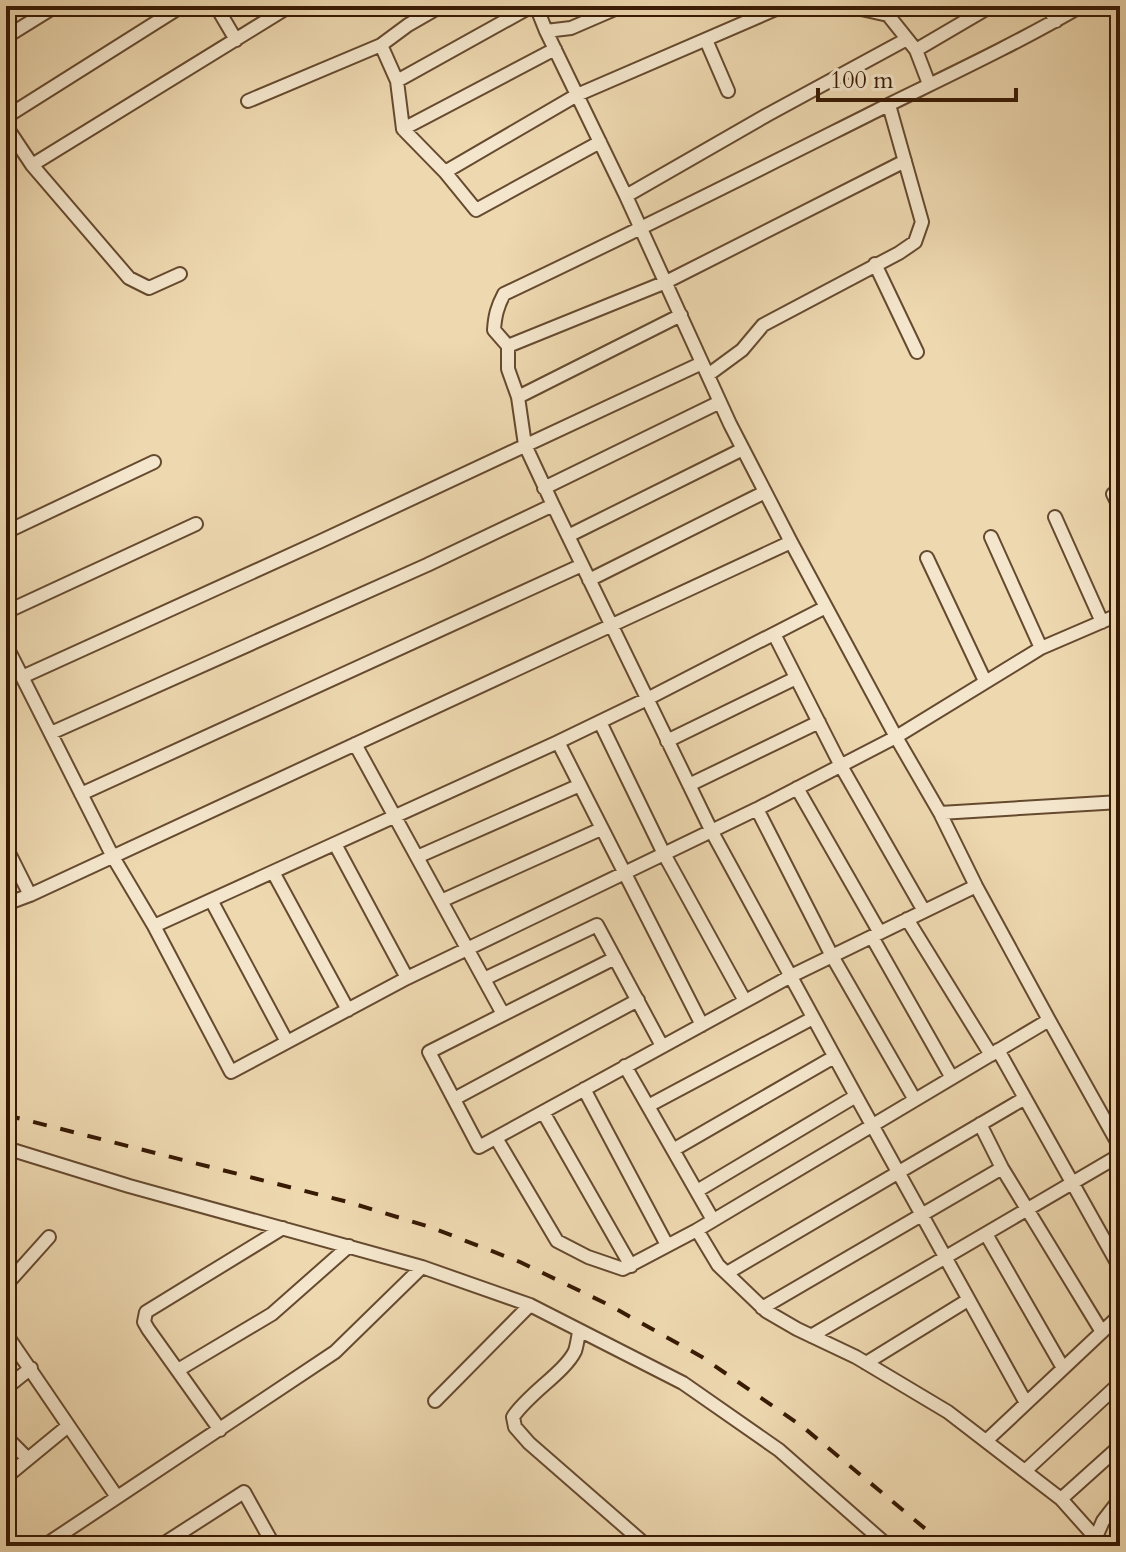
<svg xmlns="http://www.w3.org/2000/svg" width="1126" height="1552" font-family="Cardo,serif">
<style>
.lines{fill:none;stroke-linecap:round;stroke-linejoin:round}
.street-casing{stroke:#664a2f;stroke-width:16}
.street{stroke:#f4e6cc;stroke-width:12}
.rail{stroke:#381a04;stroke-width:4;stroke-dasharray:14 14;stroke-linecap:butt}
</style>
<rect width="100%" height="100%" fill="#eed8b0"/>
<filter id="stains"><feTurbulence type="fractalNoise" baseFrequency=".0025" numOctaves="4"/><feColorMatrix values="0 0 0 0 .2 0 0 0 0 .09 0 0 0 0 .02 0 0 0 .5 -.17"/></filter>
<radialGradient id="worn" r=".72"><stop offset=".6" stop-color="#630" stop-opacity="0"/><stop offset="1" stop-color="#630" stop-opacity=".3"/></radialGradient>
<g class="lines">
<!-- street casing -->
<g class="street-casing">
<path id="street" d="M216,6L236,40
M345,6H346
M536,6L546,31L626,196L730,424L791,542L896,737L940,813L976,886L1049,1020L1120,1147
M848,6L888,15L916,50L929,84
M1047,6L1056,21
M546,31L571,28L622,6
M6,37L56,6
M706,40L728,91
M381,45L397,81L403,129L445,172L476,210L600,142
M916,50L991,6
M397,81L532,6
M248,101L381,45L408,25L441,6
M6,117L182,6
M6,126L32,165L129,278L149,288L180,274
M403,129L555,49
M32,165L290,6
M445,172L577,95L783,6
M626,196L767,115L907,39
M875,264L917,352
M508,346L666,282L905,161
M708,375L742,350L763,325L899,253L915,242L922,222L889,105
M518,397L681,315
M544,488L720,402
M1113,494L1120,508
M1055,517L1102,622
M6,532L154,462
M568,536L743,449
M991,537L1041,648
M927,558L985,681
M589,580L765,492
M6,612L196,524
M774,634L841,766L924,911
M6,645L113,857L154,926L231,1072L407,978L757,809L896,737L1041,648L1120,614
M22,677L321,541L702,363
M600,722L664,854L745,1001
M51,733L427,565L553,505
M667,741L796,678
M558,742L702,1025
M355,744L503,1014
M689,785L819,722
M797,788L880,933
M81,794L582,565
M757,809L832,956L915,1100
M940,813L1120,802
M335,844L407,978
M6,847L30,895
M417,857L580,785
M273,872L348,1010
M211,900L287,1042
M441,901L601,829
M6,904L30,895L791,542
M907,919L991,1055
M154,926L558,742L647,699L826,607
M872,937L952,1078
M615,958L429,1052L479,1147L791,976L976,886
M484,979L597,925L662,1046
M998,1050L1120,1268
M625,1066L713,1220
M584,1089L667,1245
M454,1099L638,1000
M648,1106L813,1018
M543,1112L631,1266
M980,1124L1002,1168L1102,1332
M496,1138L557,1241L588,1257L623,1269L697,1230L1049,1020
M6,1148L129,1186L422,1267L530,1305L683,1383L779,1450L888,1546
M673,1150L834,1057
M697,1191L856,1096
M697,1230L718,1265L766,1311L797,1329L856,1357L948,1412L1061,1499L1103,1546
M986,1234L1063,1368
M727,1273L1025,1098
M6,1285L49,1237
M762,1308L1002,1168
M579,1332C578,1337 577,1345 575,1351C565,1372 528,1394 513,1417L515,1427L529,1443L647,1546
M6,1334L117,1497
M811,1336L1120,1155
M866,1363L968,1300
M178,1370L272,1314L349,1246
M6,1388L31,1368
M435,1401L530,1305
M1026,1403L856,1096L712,832L553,505L525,445L518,397L508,369V346L494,330C495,316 497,307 504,294C629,235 752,173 876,111C945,77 1014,45 1081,6
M220,1430L148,1329L144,1322L146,1312L283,1228
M6,1437L28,1459
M986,1441L1120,1315
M1025,1471L1120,1383
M6,1477L68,1426
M1061,1499L1120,1446
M1096,1537L1103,1521L1120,1499
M44,1546L335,1352L422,1267
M160,1546L244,1492L274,1546"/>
</g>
<!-- street -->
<use href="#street" class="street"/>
<!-- rail -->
<path class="rail" d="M6,1115L348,1202L430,1227L520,1262L609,1305L702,1357L803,1427L946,1546"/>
</g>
<!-- margin -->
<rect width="1126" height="1552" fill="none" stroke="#eed8b0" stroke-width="32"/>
<rect x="8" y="8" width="1110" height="1536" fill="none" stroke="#381a04" stroke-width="4"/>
<rect x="16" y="16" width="1094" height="1520" fill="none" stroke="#381a04" stroke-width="2"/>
<!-- scale -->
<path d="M818 88v12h198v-12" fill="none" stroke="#381a04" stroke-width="4"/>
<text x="830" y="88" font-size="24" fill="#381a04" stroke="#f4e6cc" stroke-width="6" paint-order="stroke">100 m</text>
<rect width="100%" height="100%" filter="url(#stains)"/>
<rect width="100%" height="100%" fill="url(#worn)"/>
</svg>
